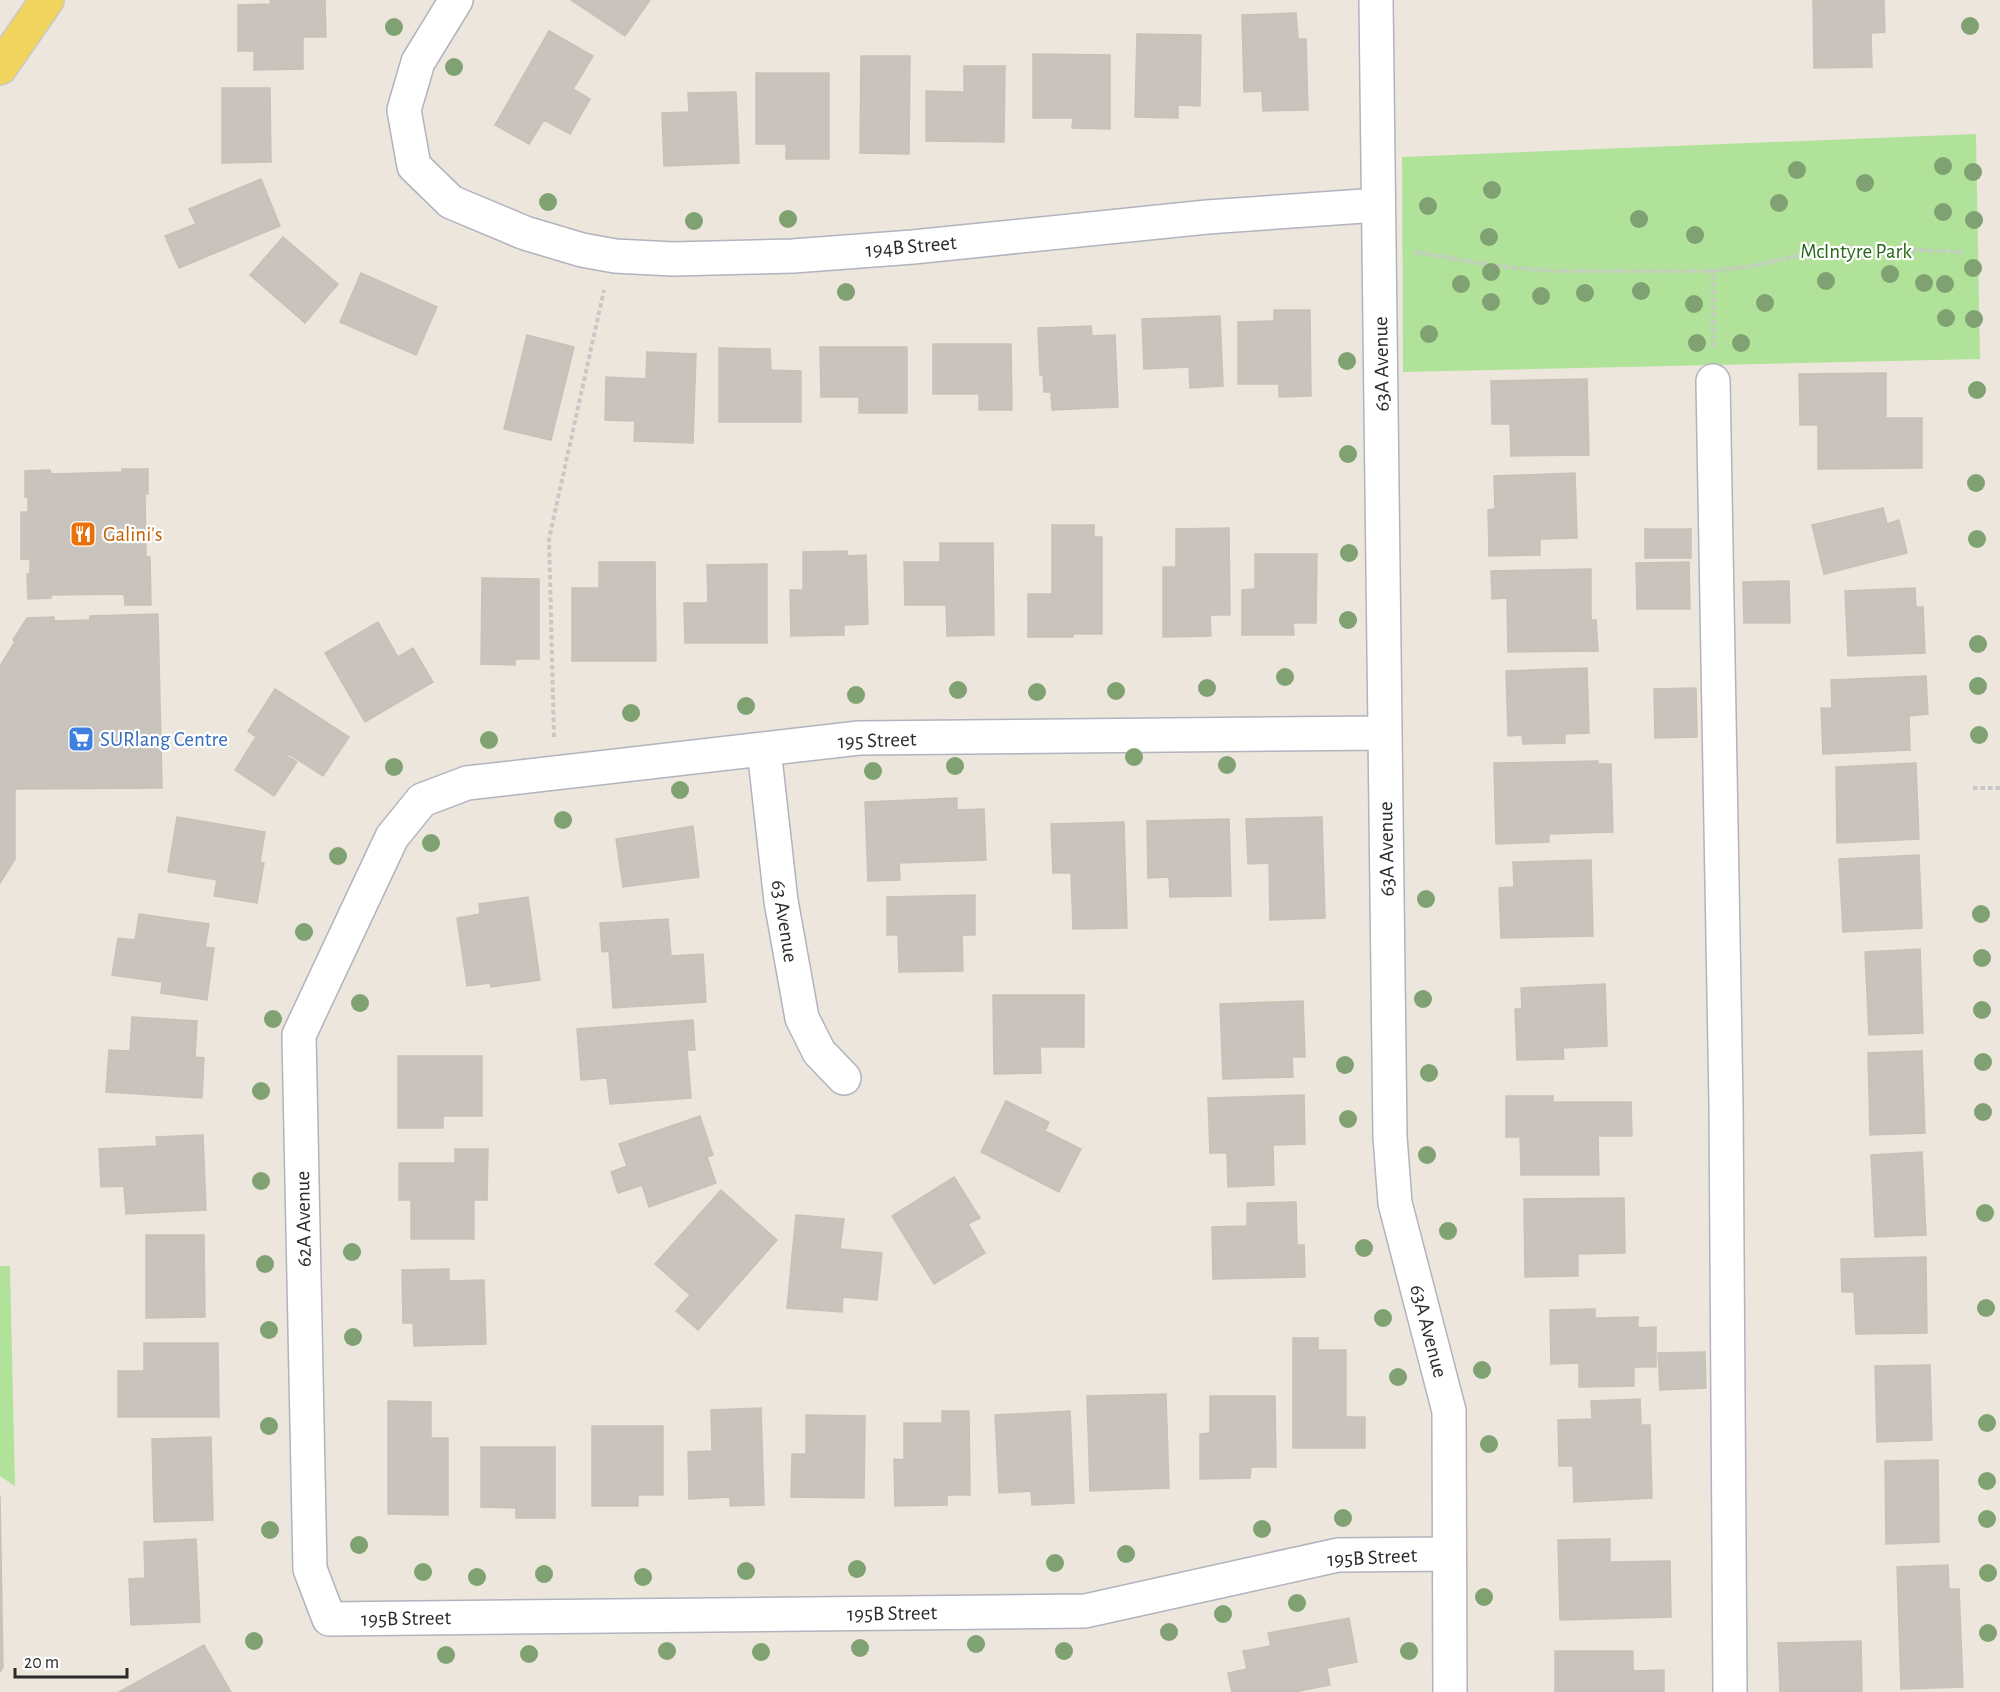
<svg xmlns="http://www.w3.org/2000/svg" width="2000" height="1692" font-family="'Alegreya Sans',sans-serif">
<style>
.green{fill:#b0e399}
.building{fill:#c8c3bc;stroke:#c8c2b6;stroke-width:1.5}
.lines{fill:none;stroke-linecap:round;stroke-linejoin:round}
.minor-casing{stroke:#b1b3be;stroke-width:36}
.major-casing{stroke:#c8c8c8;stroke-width:36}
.path{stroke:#c8c8c8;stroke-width:4;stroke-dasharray:4.5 3;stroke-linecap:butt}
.minor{stroke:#fff;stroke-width:33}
.major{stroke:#f1d45d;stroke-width:33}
.tree{fill:#80a172}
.labels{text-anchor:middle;stroke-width:4.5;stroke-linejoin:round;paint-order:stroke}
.street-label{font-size:21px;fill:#2b2b2b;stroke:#fff}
.park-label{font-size:21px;fill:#27681a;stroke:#fff}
.food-label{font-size:21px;fill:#c56008;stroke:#fff;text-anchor:start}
.shop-label{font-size:21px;fill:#366cbe;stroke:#fff;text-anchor:start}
</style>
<rect width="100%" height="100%" fill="#ede6dd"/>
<!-- green -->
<path class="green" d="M1976,134L1980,359L1403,372L1402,157Z
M0,1266H10L15,1486L0,1476Z"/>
<!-- building -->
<path class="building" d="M270,0H325L326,37H303V69L254,70V51H238V5L271,4Z
M571,0H650L625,36Z
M1813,0H1884L1885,32L1871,33L1872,67L1814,68Z
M1296,13L1298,39H1306L1308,110L1263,111L1262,91L1244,92L1242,15Z
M549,31L593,56L573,89L590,99L570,134L544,120L529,144L495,125Z
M1137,34L1201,35L1200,106L1178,105V118L1135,117Z
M1033,54L1110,55V129L1072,128L1073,118H1033Z
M861,56H910L909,154L860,153Z
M964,66H1005L1004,142L926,141V91L964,92Z
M756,73H829V159H786V144H756Z
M222,88H270L271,162L222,163Z
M736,92L739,163L664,166L662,113L689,112L688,93Z
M261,179L280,226L179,268L165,236L196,224L189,209Z
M283,237L338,284L305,323L250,275Z
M361,273L437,307L416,355L340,322Z
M1274,310H1310L1311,396L1279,397V384H1238V322L1274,321Z
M1220,316L1223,386L1190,388L1189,367L1144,369L1142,319Z
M1091,326L1092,336L1115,335L1118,407L1052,410L1051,392H1044L1043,375H1040L1038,328Z
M527,335L574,347L551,440L504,429Z
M933,344H1011L1012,410H979V394H933Z
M820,347H907V413H859V397H821Z
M719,348L770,349L771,370L801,371V422H719Z
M647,352L696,354L693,443L634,441L635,421L605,420L606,377L646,379Z
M1886,373V418H1922V468L1818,469V425H1800L1799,374Z
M1587,379L1589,455L1511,456L1510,424H1492L1491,381Z
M122,469H148V494H145L146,557H150L151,605H125L124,594L51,595V598L28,599L27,574H30V559H21V512H28V497H25V471L50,470L51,474L122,472Z
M1575,473L1577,538L1540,539V555L1489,556L1488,510L1495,509L1494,476Z
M1883,508L1887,524L1899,520L1907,553L1824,574L1812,525Z
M1052,525H1094V537H1102V634H1073V637H1028V594H1052Z
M1229,528L1230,615H1210L1211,636L1163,637V567H1176V529Z
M1645,529H1691V558H1645Z
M940,543H993L994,635L947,636L946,605H905L904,562H940Z
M847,551V556L866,555L868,624L844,625V635L791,636L790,590H803V552Z
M1255,554H1317L1316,623H1293L1294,635H1242V590L1255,589Z
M599,562H655L656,661H572V588H599Z
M1689,562L1690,609H1637L1636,563Z
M767,564V643H685L684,603H708L707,565Z
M1591,569V620H1596L1598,651L1508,652L1507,598L1492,599L1491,571Z
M482,578L539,579V659H515V665L481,664Z
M1789,581L1790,623H1744L1743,582Z
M1915,588L1916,607H1923L1925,653L1848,656L1845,591Z
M158,614L162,788L15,789V859L0,883V666L15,642L13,640L27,618L54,617V621L90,620V616Z
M378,622L398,657L413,648L433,682L365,722L325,653Z
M1587,668L1589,733L1565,734V743L1523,744L1522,735L1508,736L1506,671Z
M1926,676L1928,714L1909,716L1910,750L1823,754L1821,708H1832L1831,680Z
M1696,688L1697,737L1655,738L1654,689Z
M275,689L349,737L323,776L289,754L287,756L297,762L274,796L235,770L256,737L248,731Z
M1598,761V764H1611L1613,832L1549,834V842L1496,844L1494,763Z
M1916,763L1919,839L1837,843L1836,767Z
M957,798V810L984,809L986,860L899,863L900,880L868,881L865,802Z
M177,817L265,832L260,862L264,863L257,903L214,896L217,880L168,872Z
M1322,817L1325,918L1270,920L1269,863L1248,864L1246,819Z
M1229,819L1231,896L1170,897L1169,877L1148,878L1147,821Z
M1124,822L1127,928L1073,929L1071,873H1053L1051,824Z
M693,826L699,877L623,887L616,839Z
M1919,855L1922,928L1843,932L1839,859Z
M1591,860L1593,936L1501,938L1499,888L1514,887L1513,862Z
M975,895V935H962L963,971L899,972L898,935H887V897Z
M528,897L540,980L491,987L490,983L467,986L457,918L480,914L479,904Z
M139,914L209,924L205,947L214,948L207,1000L161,993L162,982L112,975L118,938L135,940Z
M668,919L671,956L703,954L706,1002L613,1008L609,951L602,952L600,923Z
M1920,949L1923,1033L1869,1035L1865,952Z
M1605,984L1607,1046L1563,1048L1564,1059L1517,1060L1515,1009H1522L1521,988Z
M993,995H1084V1047H1040L1041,1073L994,1074Z
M1303,1001L1305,1057H1292L1293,1077L1223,1079L1220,1004Z
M132,1017L197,1021L195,1057L204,1058L202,1098L106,1092L109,1050L130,1051Z
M693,1020L695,1050H687L691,1098L610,1104L607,1078L581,1080L577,1029Z
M1922,1051L1925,1133L1870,1135L1868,1053Z
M398,1056H482V1116H443V1128H398Z
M1304,1095L1305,1144L1273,1145L1274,1185L1228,1187L1227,1153H1210L1208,1098Z
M1506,1096H1553V1102H1631L1632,1136H1598L1599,1175H1521L1520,1137H1506Z
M1006,1101L1049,1122L1045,1131L1081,1149L1059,1192L981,1152Z
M700,1116L713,1155L707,1157L716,1183L649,1207L642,1185L618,1193L611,1172L627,1166L619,1144Z
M203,1135L206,1210L126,1214L124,1186L101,1187L99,1149L157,1146L156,1137Z
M455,1149H488L487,1200H474V1239H411V1200H399V1163H455Z
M1922,1152L1926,1235L1875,1237L1871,1155Z
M954,1177L980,1218L968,1224L985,1253L934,1284L892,1216Z
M721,1190L777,1240L698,1330L676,1311L690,1295L655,1264Z
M1624,1198L1625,1253L1578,1254V1276L1525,1277L1524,1199Z
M1296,1202L1297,1245H1304L1305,1277L1213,1279L1212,1227L1247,1226V1203Z
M796,1215L844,1219L840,1249L882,1253L877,1300L843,1297L842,1312L787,1308Z
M146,1235H204L205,1317L146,1318Z
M1926,1257L1927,1333L1856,1334L1854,1292H1842L1841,1259Z
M449,1269V1281L484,1280L486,1344L414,1346L413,1323H403L402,1270Z
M1595,1309V1318L1638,1317V1328L1656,1327V1367H1634V1386L1579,1387V1363L1551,1364L1550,1310Z
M1293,1338H1318V1350H1346V1417H1365V1448H1293Z
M144,1343H218L219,1417H118V1371H144Z
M1705,1352L1706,1388L1660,1390L1658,1353Z
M1930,1365L1932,1440L1877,1442L1875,1366Z
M1166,1394L1169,1488L1090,1491L1087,1396Z
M1210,1396H1275L1276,1467H1251L1250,1478L1200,1479V1434L1210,1433Z
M1640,1399L1641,1425H1650L1652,1498L1574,1502L1573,1466H1559L1558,1420L1592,1419L1591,1401Z
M388,1401L431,1402V1438H448V1515L388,1514Z
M761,1408L764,1505L730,1506V1497L689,1499L688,1452L712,1451L711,1410Z
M942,1411H969L970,1495H947V1505L895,1506L894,1459L904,1460V1423H942Z
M1070,1411L1074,1503L1032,1505L1031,1491L999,1493L995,1415Z
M806,1415L865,1416L864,1498L791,1497L792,1454H806Z
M592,1426H663V1495H638V1506H592Z
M211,1437L213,1520L154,1522L152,1439Z
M481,1447H555V1518H516V1508L481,1507Z
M1938,1460L1939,1542L1886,1544L1885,1461Z
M0,1496L3,1667L0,1672Z
M196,1539L200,1622L131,1625L129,1579L145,1578L144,1542Z
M1610,1539V1562L1670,1561L1671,1617L1560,1620L1558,1540Z
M1948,1565L1949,1589H1959L1963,1687L1901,1689L1897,1567Z
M1349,1618L1357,1662L1327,1668L1330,1685L1294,1692H1232L1228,1673L1247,1669L1243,1651L1271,1646L1268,1633Z
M1861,1641L1862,1692H1780L1778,1643Z
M204,1645L231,1692H119Z
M1555,1651H1633V1671L1664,1670V1692H1555Z"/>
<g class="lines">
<!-- minor casing -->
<g class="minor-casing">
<path id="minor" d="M456,0L418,62L404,110L414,166L451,202L525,233L582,250L615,256L673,259L793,256L913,247L1207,217L1378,205
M1376,0L1390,1137L1395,1203L1449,1411L1450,1692
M1713,381L1726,1104L1730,1692
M1384,733L859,738L467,783L422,800L392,837L299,1035L310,1569L329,1619L1085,1611L1338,1555L1449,1554
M764,749L781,901L802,1018L819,1052L844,1078"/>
</g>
<!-- major casing -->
<g class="major-casing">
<path id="major" d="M0,68L47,0"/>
</g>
<!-- path -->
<path class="path" d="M1415,252L1504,267L1557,271H1713
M1713,347V271L1753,266L1819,251L1849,247L1964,252
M554,737L549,539L604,290
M1973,788H2000"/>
<!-- minor -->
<use href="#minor" class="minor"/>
<!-- major -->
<use href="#major" class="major"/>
</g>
<!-- trees -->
<g class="tree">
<circle cx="1970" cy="26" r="9"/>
<circle cx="394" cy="27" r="9"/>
<circle cx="454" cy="67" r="9"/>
<circle cx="1943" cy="166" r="9"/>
<circle cx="1797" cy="170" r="9"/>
<circle cx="1973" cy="172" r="9"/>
<circle cx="1865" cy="183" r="9"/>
<circle cx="1492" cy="190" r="9"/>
<circle cx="548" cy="202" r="9"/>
<circle cx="1779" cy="203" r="9"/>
<circle cx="1428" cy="206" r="9"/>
<circle cx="1943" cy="212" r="9"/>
<circle cx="788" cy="219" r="9"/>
<circle cx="1639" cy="219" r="9"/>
<circle cx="1974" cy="220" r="9"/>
<circle cx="694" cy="221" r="9"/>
<circle cx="1695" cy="235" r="9"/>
<circle cx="1489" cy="237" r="9"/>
<circle cx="1973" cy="268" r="9"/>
<circle cx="1491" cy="272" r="9"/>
<circle cx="1890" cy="274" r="9"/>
<circle cx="1826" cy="281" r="9"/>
<circle cx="1924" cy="283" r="9"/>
<circle cx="1461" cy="284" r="9"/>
<circle cx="1945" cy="284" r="9"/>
<circle cx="1641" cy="291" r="9"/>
<circle cx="846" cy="292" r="9"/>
<circle cx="1585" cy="293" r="9"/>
<circle cx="1541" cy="296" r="9"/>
<circle cx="1491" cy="302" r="9"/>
<circle cx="1765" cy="303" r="9"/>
<circle cx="1694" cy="304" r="9"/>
<circle cx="1946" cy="318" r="9"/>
<circle cx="1974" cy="319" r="9"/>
<circle cx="1429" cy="334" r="9"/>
<circle cx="1697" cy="343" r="9"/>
<circle cx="1741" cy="343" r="9"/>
<circle cx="1347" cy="361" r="9"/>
<circle cx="1977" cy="390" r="9"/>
<circle cx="1348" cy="454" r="9"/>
<circle cx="1976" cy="483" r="9"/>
<circle cx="1977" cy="539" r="9"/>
<circle cx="1349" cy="553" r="9"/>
<circle cx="1348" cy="620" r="9"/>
<circle cx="1978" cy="644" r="9"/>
<circle cx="1285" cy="677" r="9"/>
<circle cx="1978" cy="686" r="9"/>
<circle cx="1207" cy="688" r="9"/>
<circle cx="958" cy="690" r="9"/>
<circle cx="1116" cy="691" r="9"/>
<circle cx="1037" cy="692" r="9"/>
<circle cx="856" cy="695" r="9"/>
<circle cx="746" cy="706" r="9"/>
<circle cx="631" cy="713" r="9"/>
<circle cx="1979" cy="735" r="9"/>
<circle cx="489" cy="740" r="9"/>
<circle cx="1134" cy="757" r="9"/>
<circle cx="1227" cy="765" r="9"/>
<circle cx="955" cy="766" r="9"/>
<circle cx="394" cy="767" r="9"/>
<circle cx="873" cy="771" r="9"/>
<circle cx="680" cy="790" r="9"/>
<circle cx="563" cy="820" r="9"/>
<circle cx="431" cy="843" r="9"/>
<circle cx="338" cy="856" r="9"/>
<circle cx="1426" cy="899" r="9"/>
<circle cx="1981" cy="914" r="9"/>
<circle cx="304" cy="932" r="9"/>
<circle cx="1982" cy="958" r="9"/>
<circle cx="1423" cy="999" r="9"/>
<circle cx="360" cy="1003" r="9"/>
<circle cx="1982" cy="1010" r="9"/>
<circle cx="273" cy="1019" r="9"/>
<circle cx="1983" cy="1062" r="9"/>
<circle cx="1345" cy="1065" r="9"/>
<circle cx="1429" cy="1073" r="9"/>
<circle cx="261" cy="1091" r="9"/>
<circle cx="1983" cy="1112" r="9"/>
<circle cx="1348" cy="1119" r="9"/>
<circle cx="1427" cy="1155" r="9"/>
<circle cx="261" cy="1181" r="9"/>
<circle cx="1985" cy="1213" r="9"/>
<circle cx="1448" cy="1231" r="9"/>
<circle cx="1364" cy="1248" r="9"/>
<circle cx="352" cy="1252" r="9"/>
<circle cx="265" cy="1264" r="9"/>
<circle cx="1986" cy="1308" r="9"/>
<circle cx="1383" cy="1318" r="9"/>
<circle cx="269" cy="1330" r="9"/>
<circle cx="353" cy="1337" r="9"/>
<circle cx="1482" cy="1370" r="9"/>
<circle cx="1398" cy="1377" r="9"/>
<circle cx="1987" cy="1423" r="9"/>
<circle cx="269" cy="1426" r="9"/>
<circle cx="1489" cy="1444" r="9"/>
<circle cx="1987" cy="1481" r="9"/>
<circle cx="1343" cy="1518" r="9"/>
<circle cx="1987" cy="1519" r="9"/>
<circle cx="1262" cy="1529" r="9"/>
<circle cx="270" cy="1530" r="9"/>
<circle cx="359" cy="1545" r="9"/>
<circle cx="1126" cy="1554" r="9"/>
<circle cx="1055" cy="1563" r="9"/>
<circle cx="857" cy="1569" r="9"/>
<circle cx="746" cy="1571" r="9"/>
<circle cx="423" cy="1572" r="9"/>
<circle cx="1988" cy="1573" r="9"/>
<circle cx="544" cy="1574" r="9"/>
<circle cx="477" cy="1577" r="9"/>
<circle cx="643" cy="1577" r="9"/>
<circle cx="1484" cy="1597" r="9"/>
<circle cx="1297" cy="1603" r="9"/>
<circle cx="1223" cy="1614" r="9"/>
<circle cx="1169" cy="1632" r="9"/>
<circle cx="1988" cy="1633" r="9"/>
<circle cx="254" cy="1641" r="9"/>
<circle cx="976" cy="1644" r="9"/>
<circle cx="860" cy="1648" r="9"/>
<circle cx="667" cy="1651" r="9"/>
<circle cx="1064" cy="1651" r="9"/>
<circle cx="1409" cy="1651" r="9"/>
<circle cx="761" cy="1652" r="9"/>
<circle cx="529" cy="1654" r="9"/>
<circle cx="446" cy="1655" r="9"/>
</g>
<!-- icons -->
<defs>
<g id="restaurant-square" transform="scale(1.35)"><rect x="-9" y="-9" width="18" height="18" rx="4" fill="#e8710a" stroke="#fff"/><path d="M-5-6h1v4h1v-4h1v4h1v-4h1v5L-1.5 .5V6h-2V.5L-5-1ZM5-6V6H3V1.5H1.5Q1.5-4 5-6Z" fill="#fff"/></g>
<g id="supermarket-square" transform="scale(1.35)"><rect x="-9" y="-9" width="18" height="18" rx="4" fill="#3f7fe0" stroke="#fff"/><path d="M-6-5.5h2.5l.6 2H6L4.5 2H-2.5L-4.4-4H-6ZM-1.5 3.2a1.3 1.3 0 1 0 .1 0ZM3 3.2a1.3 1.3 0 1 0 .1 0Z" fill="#fff"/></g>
</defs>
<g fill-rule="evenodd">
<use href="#restaurant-square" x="83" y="534"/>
<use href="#supermarket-square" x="81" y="739"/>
</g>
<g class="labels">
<!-- street labels -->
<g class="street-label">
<text transform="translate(911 246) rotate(-5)" y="7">194B Street</text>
<text transform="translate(1381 364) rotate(-91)" y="7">63A Avenue</text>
<text transform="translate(877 740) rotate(-2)" y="7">195 Street</text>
<text transform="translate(1386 849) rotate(-91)" y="7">63A Avenue</text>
<text transform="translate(785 921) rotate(81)" y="7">63 Avenue</text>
<text transform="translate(303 1219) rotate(-91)" y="7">62A Avenue</text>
<text transform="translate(1429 1331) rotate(75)" y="7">63A Avenue</text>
<text transform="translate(1372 1557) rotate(-3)" y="7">195B Street</text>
<text transform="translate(892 1613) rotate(-1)" y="7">195B Street</text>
<text transform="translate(406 1618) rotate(-1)" y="7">195B Street</text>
</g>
<!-- park labels -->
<g class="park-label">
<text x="1856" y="258">McIntyre Park</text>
</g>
<!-- food labels -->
<g class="food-label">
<text x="103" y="541">Galini's</text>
</g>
<!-- shop labels -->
<g class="shop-label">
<text x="100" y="746">SURlang Centre</text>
</g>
</g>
<!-- scale -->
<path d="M15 1668v9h112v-9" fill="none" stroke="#2b2b2b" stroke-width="3"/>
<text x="24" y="1668" font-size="18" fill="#2b2b2b" stroke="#ffffff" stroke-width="4.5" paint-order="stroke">20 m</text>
</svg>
